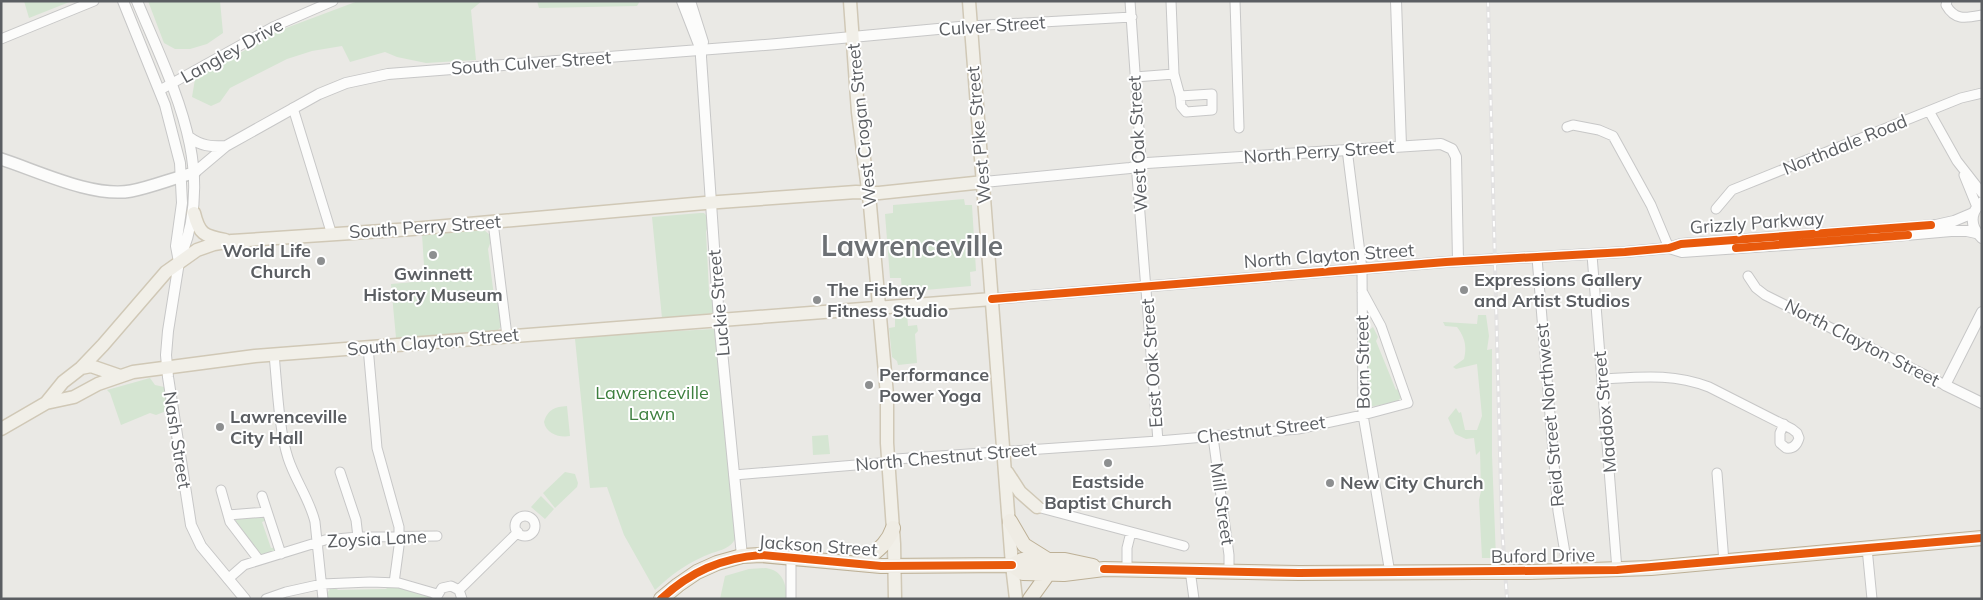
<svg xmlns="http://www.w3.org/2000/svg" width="1983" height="600" font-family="Mulish,sans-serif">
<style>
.green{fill:#d5e5d2}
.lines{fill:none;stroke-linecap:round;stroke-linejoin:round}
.minor-casing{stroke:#c7c7c7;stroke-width:11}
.tertiary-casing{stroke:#c7c7c7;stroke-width:12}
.secondary-casing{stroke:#c7c7c6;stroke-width:14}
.primary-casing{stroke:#d0c8b6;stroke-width:15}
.trunk-casing{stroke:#bdb096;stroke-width:16}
.minor{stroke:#fcfcfb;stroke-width:9}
.tertiary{stroke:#fcfcfb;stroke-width:10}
.secondary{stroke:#fcfcfb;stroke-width:11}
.primary{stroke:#f1efe8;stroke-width:12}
.trunk{stroke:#efece4;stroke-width:14}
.rail-casing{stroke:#e2e1e1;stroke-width:4}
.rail{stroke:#fff;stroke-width:2;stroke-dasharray:5.5;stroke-linecap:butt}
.trunk-bridge-casing{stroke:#bdb096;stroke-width:16;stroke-linecap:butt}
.trunk-bridge{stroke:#efece4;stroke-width:14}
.cycleway-casing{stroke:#fff;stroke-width:11}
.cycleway{stroke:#e8590c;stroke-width:8}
.poi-dot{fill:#8d8f90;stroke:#fff;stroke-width:2}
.labels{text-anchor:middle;stroke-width:4;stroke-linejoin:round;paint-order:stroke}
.street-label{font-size:18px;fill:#5b5e62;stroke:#fff}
.poi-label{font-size:18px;font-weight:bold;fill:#5b5e62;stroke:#fff;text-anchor:start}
.park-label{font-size:18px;fill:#3d7f3e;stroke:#fff}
.town-label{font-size:28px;font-weight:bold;fill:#6c7074;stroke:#fff}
</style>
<rect width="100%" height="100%" fill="#eae9e5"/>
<!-- green -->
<path class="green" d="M24,1H72L29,18Z
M148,1H220L223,33L207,44L190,49H175L164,43Z
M358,1H482L471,10L476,60L426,63L397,57L385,52L350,62L342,46L312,51L287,59L230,88L220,102L211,106L192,97L195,79L278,31Z
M537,1H640L637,6L539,8Z
M964,199L965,205H972L976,271L970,272L971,286L902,292L901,278H890L885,214L893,213V205Z
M700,213H704C710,218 708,225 706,232L709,291L713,300L714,313L662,318L652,217Z
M484,230L490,235L491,241L488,249L494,296L499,304L502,326L498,330L396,338L391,284L425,281L422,234Z
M898,313H907L908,326L917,325L918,331L915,334L917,363L898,365L897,361L892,357L889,328L895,327V316Z
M1478,315H1486L1489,336L1487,350L1492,349V455L1496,558H1482L1479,500L1481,491L1480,451L1476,455L1474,438L1466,439L1455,434L1448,418L1456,408L1459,413L1461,412L1465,430H1477L1482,416L1477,364L1456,369L1453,367L1464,359C1467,346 1465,338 1457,327L1445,326L1443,322L1477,324Z
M1373,327L1378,337L1376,341L1396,390L1398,388L1401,398L1396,402L1369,407L1367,405V332Z
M714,329L715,330L735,539C731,548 721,550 712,553C690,561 672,574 655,590L624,535L607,487L590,488L575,339L604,335Z
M150,378L155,385L164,387L169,410L156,415L150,413L121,425L110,393L107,390Z
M567,406L570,436C560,438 546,434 544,422C548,409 555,407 567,406Z
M828,435L830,454L813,455L812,436Z
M565,472L575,474L578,483L577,487L555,508L543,493Z
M541,496L554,509L545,519L531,507Z
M265,515L267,520L262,522L271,548L276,547L278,550L261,557L236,524V519L239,517Z
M766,568C783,571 786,583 787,599H720L725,576L749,569Z
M389,586H402L424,595L427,593L432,595L434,599L327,598V593L330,589L335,587L338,590L386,589Z"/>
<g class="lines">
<!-- minor casing -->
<g class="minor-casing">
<path id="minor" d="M1130,1L1141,158L1137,176L1158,441
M1171,1L1174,74L1180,96L1181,106L1186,112L1212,110V94L1180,96
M1235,1L1239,128
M1947,1L1946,5C1955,21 1966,18 1982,15
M970,26L1132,17
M1,39L94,1
M1135,77L1174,74
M160,90L273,27L333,1
M293,108L332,235
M1929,111L1957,161L1982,193
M1567,127L1573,125L1599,130L1613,136L1651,205L1669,248
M1347,149L1362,269L1363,415L1390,573
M1964,175L1977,207
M1716,209L1732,190L1961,98L1982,93
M493,222L507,336
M1592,255L1617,570
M1537,258L1558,511L1568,571
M1748,276L1756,288L1765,295L1945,385
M368,347L377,448L399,527V546L394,583
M274,354C277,385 279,430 288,458C295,480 310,500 315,522L323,599
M1602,379C1641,377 1672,373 1709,387L1792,429L1797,433L1799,438C1797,445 1793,449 1786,448L1780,443V433L1784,424
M1213,437L1229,555V571
M340,472L356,520L358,537
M1717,473L1724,562
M734,475L880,463L896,459L1158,441L1298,429L1363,415L1408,403L1381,326L1362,291
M221,490L230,522L259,560
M262,496L281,554
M1037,507L1184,546
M228,515L267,512
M515 526a10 10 0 1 1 20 0a10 10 0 1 1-20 0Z
M1867,548L1872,599
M1127,569V548L1131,532
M1190,570L1194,599
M228,579L244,565L325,540L358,537L437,536
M459,590L518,532
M436,598L442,588L451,586L459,590L462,599
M266,599L286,592L322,584L370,582L399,583L437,594
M791,599V558"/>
</g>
<!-- tertiary casing -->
<g class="tertiary-casing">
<path id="tertiary" d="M123,1L165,105L180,163L182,203L176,246L179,262L168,331L166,355L168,377L191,525L201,546L245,599
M137,1C172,86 219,169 179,261
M682,1L701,50V57L719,320L742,556
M690,1L703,42
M1396,1L1401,146
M189,137C201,146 211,147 226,146
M194,173L226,146L319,94L346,83L388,74L777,44L970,26
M984,182L1130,168L1147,163L1441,144L1452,149L1456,157L1458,261
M1982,202C1969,213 1970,227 1982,238
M1669,248L1682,252L1827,242L1951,231H1967L1976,233
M992,299L1446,262L1625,252L1669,248L1681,244L1936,225L1954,221L1973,213
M1982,312L1945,385L1982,403"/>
</g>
<!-- secondary casing -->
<g class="secondary-casing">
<path id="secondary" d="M1,159C38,171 93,198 131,191C152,187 173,178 194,173"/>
</g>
<!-- primary casing -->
<g class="primary-casing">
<path id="primary" d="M850,1L858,112L870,205L887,395V443L894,544L895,599
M969,1L1012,565L1016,599
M194,213C199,234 204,236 225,240
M81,368L91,366L120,376
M46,403L63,382L81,368L103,345L166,272L197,250L214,244L232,241L412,229L705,203L856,192L879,193L984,182
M1,429L46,403L74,397L98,384L133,372L255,356L992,299
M1007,472L1020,492L1037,507"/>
</g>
<!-- trunk casing -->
<g class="trunk-casing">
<path id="trunk" d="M1010,521L1024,545L1048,560
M861,564C874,552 887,546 893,528
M1012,565L1023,573L1064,574L1104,569L1299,573L1476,572
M1530,572L1651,568L1982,538
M661,599L678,585L697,572L717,563L742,556L761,555L881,566L1012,565L1022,560H1065L1093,566
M1030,599L1048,574"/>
</g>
<!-- minor -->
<use href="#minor" class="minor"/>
<!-- tertiary -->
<use href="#tertiary" class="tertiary"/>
<!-- secondary -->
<use href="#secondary" class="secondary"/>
<!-- primary -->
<use href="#primary" class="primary"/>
<!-- trunk -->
<use href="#trunk" class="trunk"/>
<!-- rail casing -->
<g class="rail-casing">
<path id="rail" d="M1488,1L1502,527L1507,599"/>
</g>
<!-- rail -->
<use href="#rail" class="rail"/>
<!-- trunk-bridge casing -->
<g class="trunk-bridge-casing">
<path id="trunk-bridge" d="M1476,572H1530"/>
</g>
<!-- trunk-bridge -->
<use href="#trunk-bridge" class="trunk-bridge"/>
<!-- cycleway casing -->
<g class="cycleway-casing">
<path id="cycleway" d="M1736,248L1908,235
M992,299L1446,262L1625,252L1669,248L1681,244L1931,225
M1104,569L1299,573L1617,570L1982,538
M661,599C690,572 721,558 761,555L881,566L1012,565"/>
</g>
<!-- cycleway -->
<use href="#cycleway" class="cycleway"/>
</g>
<!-- markers -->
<g class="poi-dot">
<circle cx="433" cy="255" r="5"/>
<circle cx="321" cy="261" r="5"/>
<circle cx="1464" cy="290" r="5"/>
<circle cx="817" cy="300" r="5"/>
<circle cx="869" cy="385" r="5"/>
<circle cx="220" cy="427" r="5"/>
<circle cx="1108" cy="463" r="5"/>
<circle cx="1330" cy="483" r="5"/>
</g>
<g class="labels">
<!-- street labels -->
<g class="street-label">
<text transform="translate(992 26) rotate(-4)" y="6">Culver Street</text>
<text transform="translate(232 51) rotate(-29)" y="6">Langley Drive</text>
<text transform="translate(531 63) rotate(-4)" y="6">South Culver Street</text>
<text transform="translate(862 125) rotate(-96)" y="6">West Crogan Street</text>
<text transform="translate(979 135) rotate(-95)" y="6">West Pike Street</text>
<text transform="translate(1138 144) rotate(-93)" y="6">West Oak Street</text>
<text transform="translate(1845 145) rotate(-22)" y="6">Northdale Road</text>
<text transform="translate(1319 152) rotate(-4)" y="6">North Perry Street</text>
<text transform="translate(1757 223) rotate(-4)" y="6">Grizzly Parkway</text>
<text transform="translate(425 227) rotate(-4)" y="6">South Perry Street</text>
<text transform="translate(1329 256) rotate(-4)" y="6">North Clayton Street</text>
<text transform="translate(719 303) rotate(-95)" y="6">Luckie Street</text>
<text transform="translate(433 342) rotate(-5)" y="6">South Clayton Street</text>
<text transform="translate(1862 343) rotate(27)" y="6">North Clayton Street</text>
<text transform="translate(1363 362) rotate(-91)" y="6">Born Street</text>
<text transform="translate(1152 363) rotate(-94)" y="6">East Oak Street</text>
<text transform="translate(1605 412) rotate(-95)" y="6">Maddox Street</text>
<text transform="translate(1550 415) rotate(-95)" y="6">Reid Street Northwest</text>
<text transform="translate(1261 430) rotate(-7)" y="6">Chestnut Street</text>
<text transform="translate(177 440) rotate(81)" y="6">Nash Street</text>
<text transform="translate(946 457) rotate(-5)" y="6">North Chestnut Street</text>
<text transform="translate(1222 504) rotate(82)" y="6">Mill Street</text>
<text transform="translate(377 539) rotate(-3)" y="6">Zoysia Lane</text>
<text transform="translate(818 546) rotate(4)" y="6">Jackson Street</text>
<text transform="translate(1543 556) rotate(-1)" y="6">Buford Drive</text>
</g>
<!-- poi labels -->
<g class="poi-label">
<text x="311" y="257" text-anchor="end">World Life<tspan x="311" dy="21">Church</tspan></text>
<text x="433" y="280" text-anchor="middle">Gwinnett<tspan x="433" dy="21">History Museum</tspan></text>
<text x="1474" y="286">Expressions Gallery<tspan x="1474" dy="21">and Artist Studios</tspan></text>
<text x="827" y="296">The Fishery<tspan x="827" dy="21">Fitness Studio</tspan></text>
<text x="879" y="381">Performance<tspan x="879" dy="21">Power Yoga</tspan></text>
<text x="230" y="423">Lawrenceville<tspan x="230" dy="21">City Hall</tspan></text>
<text x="1108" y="488" text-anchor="middle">Eastside<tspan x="1108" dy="21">Baptist Church</tspan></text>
<text x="1340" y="489">New City Church</text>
</g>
<!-- park labels -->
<g class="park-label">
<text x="652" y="399">Lawrenceville<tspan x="652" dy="21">Lawn</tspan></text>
</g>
<!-- town labels -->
<g class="town-label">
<text x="912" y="256">Lawrenceville</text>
</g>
</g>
<!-- border -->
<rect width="1983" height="600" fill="none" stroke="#5b5e62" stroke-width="5"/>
</svg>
